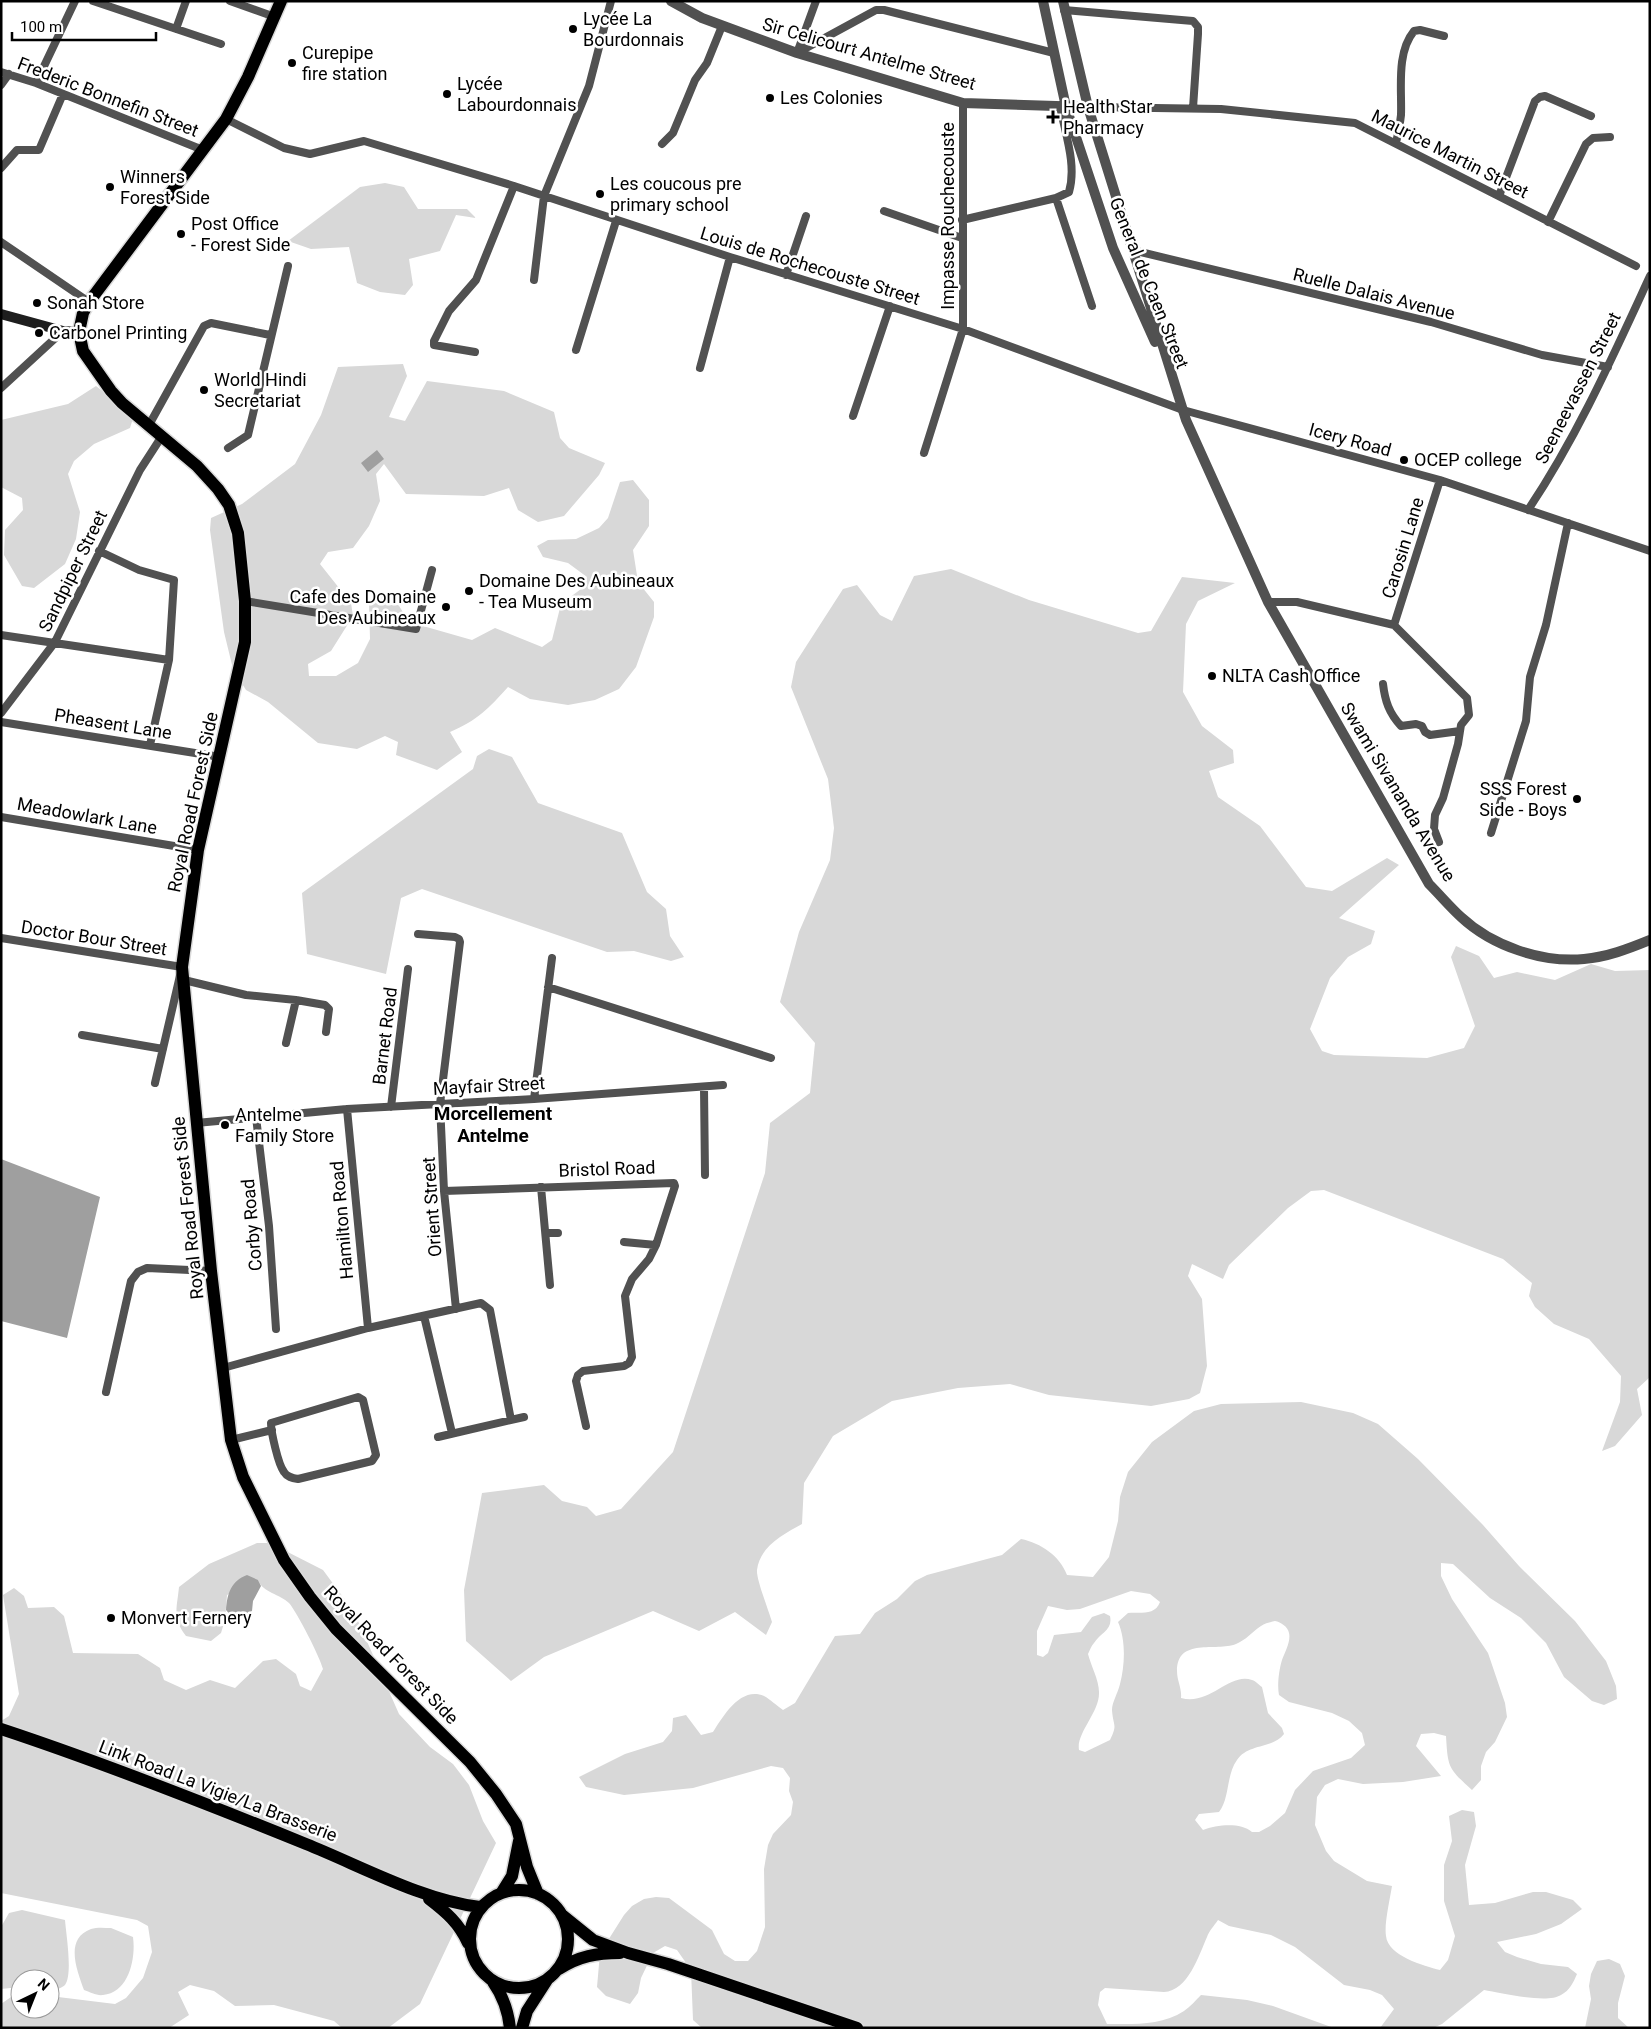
<svg xmlns="http://www.w3.org/2000/svg" width="1651" height="2029" font-family="Roboto,sans-serif">
<style>
.green{fill:#d8d8d8;fill-rule:evenodd}
.water{fill:#9f9f9f}
.lines{fill:none;stroke-linecap:round;stroke-linejoin:round}
.primary-casing{stroke:#dbdbdb;stroke-width:15}
.minor{stroke:#515151;stroke-width:8}
.tertiary{stroke:#515151;stroke-width:10}
.secondary{stroke:#1e1e1e;stroke-width:10}
.primary{stroke:#000;stroke-width:12}
.poi-dot{fill:#000;stroke:#fff;stroke-width:2}
.labels{text-anchor:middle;stroke-width:5;stroke-linejoin:round;paint-order:stroke}
.poi-label{font-size:18px;fill:#000;stroke:#fff;text-anchor:start}
.street-label{font-size:18px;fill:#000;stroke:#fff}
.neighbourhood-label{font-size:19px;font-weight:bold;fill:#000;stroke:#fff}
</style>
<rect width="100%" height="100%" fill="#fff"/>
<!-- green -->
<path class="green" d="M385,183L404,187L418,209H467L476,218L456,215L440,251L409,259L413,285L405,295L380,292L357,283L349,247L311,249L288,241L360,187Z
M403,364L407,376L389,417L405,421L427,381L504,391L554,412L560,438L569,448L605,463L599,475L564,516L538,522L518,510L509,488L484,496L406,494L384,464L376,474L380,501L369,526L353,548L328,552L320,564L351,603L353,616L331,651L308,664L309,676H336L358,663L370,639L369,602L380,595L393,596L409,622L472,640L495,628L542,647L552,640L561,604L581,589L587,577L568,563L543,557L537,546L548,540L576,539L599,528L608,518L620,482L633,480L649,500V526L633,550L638,582L654,602V617L636,667L619,689L595,700L568,705L530,699L508,687C488,709 478,720 450,732L462,752L437,770L396,755L398,742L385,736L357,749L318,743L268,702L246,690L233,669L224,632L210,530L211,518L242,504L295,464L321,415L338,367Z
M96,386L134,415L130,428L94,444L74,461L68,474L80,512L76,539L65,564L34,588L22,586L4,555L5,530L23,510L22,498L1,487V420L68,404Z
M951,569L1029,600L1138,633L1151,631L1182,577L1235,583L1198,601L1186,624L1183,692L1202,726L1233,750L1234,763L1209,771L1218,797L1260,826L1306,887L1332,891L1387,858L1399,865L1339,918L1375,931L1371,944L1348,957L1330,978L1310,1029L1322,1051L1334,1055L1427,1058L1464,1048L1475,1026L1451,957L1456,946L1479,956L1494,978L1517,972L1555,980L1591,964L1615,971L1650,970V1377L1637,1389L1642,1415L1615,1446L1602,1451L1620,1402L1621,1376L1589,1339L1554,1324L1535,1307L1529,1296L1532,1283L1503,1259L1324,1190L1311,1191L1288,1208L1229,1265L1223,1279L1192,1264L1188,1276L1202,1299L1207,1366L1200,1393L1189,1399L1151,1406L1049,1395L1010,1384L958,1388L892,1401L833,1436L804,1483L802,1524C784,1534 760,1546 757,1570C756,1579 769,1611 772,1622L766,1635L735,1612L699,1631L653,1611L544,1657L511,1681L466,1641L464,1590L482,1493L544,1485L562,1501L587,1507L596,1516L621,1509L673,1452L765,1173L770,1123L810,1093L815,1043L780,1002L799,932L830,860L834,828L828,779L791,687L796,662L843,589L857,585L880,615L892,621L914,576Z
M489,749L512,757L538,803L622,833L647,892L666,909L670,936L684,957L671,961L634,951L607,952L422,889L401,898L386,974L307,954L302,893L473,769L477,756Z
M1301,1402L1353,1413L1378,1424L1418,1459L1483,1525L1519,1566L1575,1621L1606,1661L1616,1686L1617,1699L1604,1705L1592,1701L1564,1677L1546,1643L1521,1618L1490,1598L1453,1564L1441,1563V1576L1452,1599L1488,1653L1505,1703L1507,1717L1495,1742L1486,1752L1481,1766V1780L1472,1790C1448,1768 1448,1768 1446,1736L1434,1733L1421,1734L1416,1746L1441,1776L1403,1782L1363,1784L1338,1779L1325,1785L1317,1797L1315,1825L1326,1851L1334,1861L1367,1881L1392,1886C1390,1899 1384,1924 1386,1936C1388,1956 1424,1966 1440,1970L1448,1960L1455,1936L1444,1901V1865L1452,1841L1449,1816L1462,1810L1474,1812L1476,1826L1465,1865L1469,1905L1495,1903L1533,1892H1546L1573,1900L1582,1909L1561,1924L1536,1934L1497,1942L1505,1952L1517,1957L1541,1964L1568,1967L1577,1974C1573,1983 1570,1990 1561,1995C1547,2004 1502,1993 1484,1990L1442,2024L1433,2028H1380L1394,2009L1382,1995L1370,1990L1344,1985L1295,1947L1271,1935L1229,1926L1218,1920C1214,1926 1209,1931 1207,1937C1199,1955 1188,1991 1164,1992L1105,1988L1100,1992L1098,2005L1107,2024C1133,2024 1161,2026 1184,2011C1190,2007 1196,2000 1201,1995L1247,2000L1273,2006L1334,2028H702L693,2020L691,1970L677,1950L665,1946L653,1953L641,1978L638,1993L630,2004L606,1996L597,1987L600,1953L624,1915L632,1906L644,1899L656,1897L669,1898L712,1930L724,1954L735,1961H748L757,1951L765,1927L764,1869L768,1845L773,1834L791,1815L793,1802L789,1791L790,1778L783,1768L771,1766L693,1788L624,1795L586,1787L579,1777L625,1754L663,1742L672,1731L673,1718L686,1715L701,1735L713,1732C723,1717 740,1686 764,1696C770,1699 777,1706 783,1710L795,1703L835,1636L860,1634L875,1613L897,1599L915,1581L927,1575L1002,1555L1021,1539C1041,1543 1060,1556 1067,1575L1093,1577L1109,1557L1118,1521L1120,1497L1128,1472L1152,1442L1194,1411L1221,1404ZM1131,1591L1150,1594L1160,1602C1155,1616 1140,1612 1128,1613L1118,1622C1126,1640 1125,1665 1120,1684C1118,1693 1112,1702 1112,1710C1113,1726 1118,1724 1110,1740L1085,1752L1079,1750C1076,1733 1100,1712 1099,1692C1099,1680 1091,1666 1088,1654C1090,1650 1091,1646 1094,1643C1101,1632 1113,1630 1110,1616L1104,1613L1092,1617L1081,1632L1054,1635L1048,1653L1043,1657L1037,1655V1631L1048,1606L1067,1610L1080,1609ZM1275,1621C1281,1622 1288,1627 1289,1633C1291,1641 1285,1652 1282,1660C1279,1670 1277,1685 1279,1695L1289,1702L1332,1713L1349,1721L1362,1733L1365,1745L1351,1758L1313,1771L1295,1790L1285,1813L1270,1826L1259,1832H1252C1240,1822 1217,1825 1203,1830L1195,1820L1199,1814L1219,1812C1230,1798 1226,1775 1237,1760C1248,1743 1273,1749 1284,1734L1282,1728L1268,1713L1262,1687C1259,1685 1256,1681 1252,1680C1229,1672 1210,1706 1181,1698C1182,1688 1177,1681 1177,1671C1177,1637 1216,1652 1236,1644C1246,1640 1252,1632 1261,1626C1265,1623 1271,1622 1275,1621Z
M257,1543H270L323,1570L354,1612L399,1714L430,1747L453,1764L469,1785L483,1821L496,1843L420,2004L388,2028H342L334,2021L274,2005L235,2006L214,1991L190,1985L178,1992L189,2015L169,2028H1V2004L11,1997L20,1996V2009H50V1996L115,2004L126,1998L143,1978L152,1952L148,1926L137,1920L1,1893V1721L9,1716L19,1694L3,1595L14,1588L24,1596L28,1608L54,1607L64,1616L73,1653L138,1654L160,1668L164,1680L186,1690L210,1680L235,1688L263,1661L276,1659L296,1674L300,1686L311,1691L323,1669C320,1657 297,1612 289,1603C280,1594 263,1593 258,1580L227,1595L225,1620L221,1633L211,1641L186,1636C172,1618 177,1608 179,1587L209,1564Z
M22,1910L65,1920C66,1934 73,1974 65,1985C61,1989 55,1989 50,1991V1979H20V1987L1,1989V1927L9,1913Z
M111,1928L133,1937C136,1958 129,1993 103,1995C97,1996 90,1992 84,1990C77,1970 64,1939 91,1929C97,1927 105,1928 111,1928Z
M1609,1959L1620,1964L1625,1976L1618,2003V2018L1629,2028H1585L1591,1999L1589,1986L1591,1974L1597,1961Z"/>
<!-- water -->
<path class="water" d="M377,450L384,459L368,472L361,463Z
M1,1159L100,1197L67,1338L1,1321Z
M247,1575L258,1580L261,1586L253,1601L252,1611L244,1617L233,1618L226,1610C227,1594 231,1581 247,1575Z"/>
<g class="lines">
<!-- primary casing -->
<g class="primary-casing">
<path id="primary" d="M281,1L248,77L226,119L89,302L83,313L79,332L83,351L111,391L122,403L197,466L218,489L229,505L238,533L245,601V642L198,850L182,967L211,1271L231,1440L243,1477L284,1560L310,1597L336,1629L470,1762L496,1794L516,1824L527,1867L538,1894
M1,1729C104,1763 205,1803 306,1844C361,1866 422,1900 480,1907
M470 1939a49 49 0 1 1 98 0a49 49 0 1 1-98 0Z
M502,1892L512,1876L519,1841
M429,1899C446,1912 459,1923 468,1943
M562,1915L593,1940L628,1953L668,1964L857,2028
M559,1969C579,1956 597,1953 620,1953
M493,1982C503,1996 508,2010 510,2028
M522,2028L527,2011L547,1980"/>
</g>
<!-- minor -->
<path class="minor" d="M93,1L221,44
M230,1L275,17
M1064,10L1193,21L1198,27V34L1193,108
M176,29L186,1
M797,53L876,10H884L1054,53
M797,53L816,1
M1,72L36,83L203,150
M36,83L75,1
M1,85L9,74
M1088,107L1221,109L1355,123L1636,266
M226,119L284,148L310,154L364,141L514,186L730,257L963,329L1183,410L1440,480L1650,551
M1396,143C1398,134 1400,124 1401,115C1402,89 1396,53 1414,31L1420,30L1444,36
M662,144L673,133L695,80L707,63L722,26
M1,168L17,150H39L63,94
M1499,196L1535,101L1540,97L1545,96L1591,116
M1056,198L1092,306
M884,211L962,238
M962,220L1056,198L1069,192C1077,165 1065,133 1060,106
M1548,222L1586,144L1593,138L1610,137
M1,242L89,302
M1132,250L1431,322L1542,355L1608,367
M786,275L806,216
M534,280L544,196L589,86L611,1
M576,350L616,221
M475,352L434,345V341L449,311L476,280L514,186
M700,368L730,257
M1,388L63,331
M853,416L890,306
M149,425L204,326L211,323L270,335
M228,448L248,435L288,266
M924,453L963,329V103
M1528,510C1577,437 1613,356 1650,276
M99,551L139,570L174,580L169,660L150,745
M245,601L416,629L432,570
M1268,602H1297L1394,625L1467,698L1469,715L1461,725L1458,744L1443,798L1435,815L1434,829L1439,842
M1394,625L1440,480
M1,635L169,660
M1383,684C1385,701 1389,713 1401,726L1416,724L1422,726L1425,732L1430,735L1460,731
M1,713L55,642L140,470L162,436
M1,722L220,757
M1,817L198,850
M1491,833L1526,721L1530,677L1546,625L1568,523
M418,934L455,937L459,939L460,942L440,1104L444,1191L456,1309
M1,938L182,967L155,1083
M184,980L246,995L296,1000L325,1005L329,1009L326,1032
M548,987L771,1058
M82,1035L163,1049
M286,1043L296,1000
M704,1088L705,1175
M534,1099L552,958
M391,1107L408,969
M347,1109L368,1328
M256,1117L269,1226L276,1329
M196,1123L347,1109L534,1099L723,1085
M541,1187L550,1285
M444,1191L674,1183L675,1186L656,1245L649,1259L632,1279L625,1296L632,1357L629,1363L624,1366L583,1371L578,1375L576,1381L586,1426
M546,1233H558
M624,1242L656,1245
M424,1316L452,1433
M223,1368L368,1328L481,1303L490,1310L511,1420
M106,1392L131,1281L138,1272L147,1268L211,1271
M358,1397L363,1400L376,1455L372,1461L298,1479C292,1478 287,1477 284,1472C278,1464 271,1432 271,1423Z
M438,1437L524,1417
M231,1440L272,1430"/>
<!-- tertiary -->
<path class="tertiary" d="M671,1L702,18L797,53L963,103L1088,107
M1043,1L1066,107L1113,248L1155,342
M1063,1L1088,107L1186,420L1268,602L1429,884C1440,895 1450,907 1461,917C1492,946 1542,963 1584,959C1607,957 1628,949 1650,940"/>
<!-- secondary -->
<path class="secondary" d="M1,314L63,331L79,332"/>
<!-- primary -->
<use href="#primary" class="primary"/>
</g>
<!-- markers -->
<g class="poi-dot">
<circle cx="573" cy="29" r="5"/>
<circle cx="292" cy="63" r="5"/>
<circle cx="447" cy="94" r="5"/>
<circle cx="770" cy="98" r="5"/>
<path d="M1050.5 109.5h5v5h5v5h-5v5h-5v-5h-5v-5h5z"/>
<circle cx="110" cy="187" r="5"/>
<circle cx="600" cy="194" r="5"/>
<circle cx="181" cy="234" r="5"/>
<circle cx="37" cy="303" r="5"/>
<circle cx="39" cy="333" r="5"/>
<circle cx="204" cy="390" r="5"/>
<circle cx="1404" cy="460" r="5"/>
<circle cx="469" cy="591" r="5"/>
<circle cx="446" cy="607" r="5"/>
<circle cx="1212" cy="676" r="5"/>
<circle cx="1577" cy="799" r="5"/>
<circle cx="225" cy="1125" r="5"/>
<circle cx="111" cy="1618" r="5"/>
</g>
<g class="labels">
<!-- poi labels -->
<g class="poi-label">
<text x="583" y="25">Lycée La<tspan x="583" dy="21">Bourdonnais</tspan></text>
<text x="302" y="59">Curepipe<tspan x="302" dy="21">fire station</tspan></text>
<text x="457" y="90">Lycée<tspan x="457" dy="21">Labourdonnais</tspan></text>
<text x="780" y="104">Les Colonies</text>
<text x="1063" y="113">Health Star<tspan x="1063" dy="21">Pharmacy</tspan></text>
<text x="120" y="183">Winners<tspan x="120" dy="21">Forest Side</tspan></text>
<text x="610" y="190">Les coucous pre<tspan x="610" dy="21">primary school</tspan></text>
<text x="191" y="230">Post Office<tspan x="191" dy="21">- Forest Side</tspan></text>
<text x="47" y="309">Sonah Store</text>
<text x="49" y="339">Carbonel Printing</text>
<text x="214" y="386">World Hindi<tspan x="214" dy="21">Secretariat</tspan></text>
<text x="1414" y="466">OCEP college</text>
<text x="479" y="587">Domaine Des Aubineaux<tspan x="479" dy="21">- Tea Museum</tspan></text>
<text x="436" y="603" text-anchor="end">Cafe des Domaine<tspan x="436" dy="21">Des Aubineaux</tspan></text>
<text x="1222" y="682">NLTA Cash Office</text>
<text x="1567" y="795" text-anchor="end">SSS Forest<tspan x="1567" dy="21">Side - Boys</tspan></text>
<text x="235" y="1121">Antelme<tspan x="235" dy="21">Family Store</tspan></text>
<text x="121" y="1624">Monvert Fernery</text>
</g>
<!-- street labels -->
<g class="street-label">
<text transform="translate(869 54) rotate(16)" y="6">Sir Celicourt Antelme Street</text>
<text transform="translate(108 97) rotate(21)" y="6">Frederic Bonnefin Street</text>
<text transform="translate(1450 154) rotate(27)" y="6">Maurice Martin Street</text>
<text transform="translate(948 216) rotate(-90)" y="6">Impasse Rouchecouste</text>
<text transform="translate(810 266) rotate(17)" y="6">Louis de Rochecouste Street</text>
<text transform="translate(1149 283) rotate(68)" y="6">General de Caen Street</text>
<text transform="translate(1374 294) rotate(14)" y="6">Ruelle Dalais Avenue</text>
<text transform="translate(1578 388) rotate(-63)" y="6">Seeneevassen Street</text>
<text transform="translate(1350 440) rotate(15)" y="6">Icery Road</text>
<text transform="translate(1403 548) rotate(-73)" y="6">Carosin Lane</text>
<text transform="translate(73 571) rotate(-64)" y="6">Sandpiper Street</text>
<text transform="translate(113 724) rotate(9)" y="6">Pheasent Lane</text>
<text transform="translate(1398 792) rotate(59)" y="6">Swami Sivananda Avenue</text>
<text transform="translate(193 802) rotate(-78)" y="6">Royal Road Forest Side</text>
<text transform="translate(87 816) rotate(10)" y="6">Meadowlark Lane</text>
<text transform="translate(94 938) rotate(9)" y="6">Doctor Bour Street</text>
<text transform="translate(385 1036) rotate(-83)" y="6">Barnet Road</text>
<text transform="translate(489 1086) rotate(-3)" y="6">Mayfair Street</text>
<text transform="translate(607 1169) rotate(-2)" y="6">Bristol Road</text>
<text transform="translate(432 1207) rotate(-94)" y="6">Orient Street</text>
<text transform="translate(188 1208) rotate(-96)" y="6">Royal Road Forest Side</text>
<text transform="translate(342 1220) rotate(-95)" y="6">Hamilton Road</text>
<text transform="translate(252 1225) rotate(-95)" y="6">Corby Road</text>
<text transform="translate(391 1655) rotate(46)" y="6">Royal Road Forest Side</text>
<text transform="translate(218 1791) rotate(21)" y="6">Link Road La Vigie/La Brasserie</text>
</g>
<!-- neighbourhood labels -->
<g class="neighbourhood-label">
<text x="493" y="1120">Morcellement<tspan x="493" dy="22">Antelme</tspan></text>
</g>
</g>
<!-- border -->
<rect width="1651" height="2029" fill="none" stroke="#000000" stroke-width="5"/>
<!-- north arrow -->
<g transform="translate(35 1994) rotate(43)"><circle r="24" fill="#ffffff" stroke="#999999"/>
<path d="M0-4L9 19L0 12L-9 19Z" fill="#000000"/>
<text y="-8" font-size="14" font-weight="bold" text-anchor="middle" fill="#000000">N</text>
</g>
<!-- scale -->
<path d="M12 32v8h144v-8" fill="none" stroke="#000000" stroke-width="2.5"/>
<text x="20" y="32" font-size="15" fill="#000000" stroke="#ffffff" stroke-width="4" paint-order="stroke">100 m</text>
</svg>
